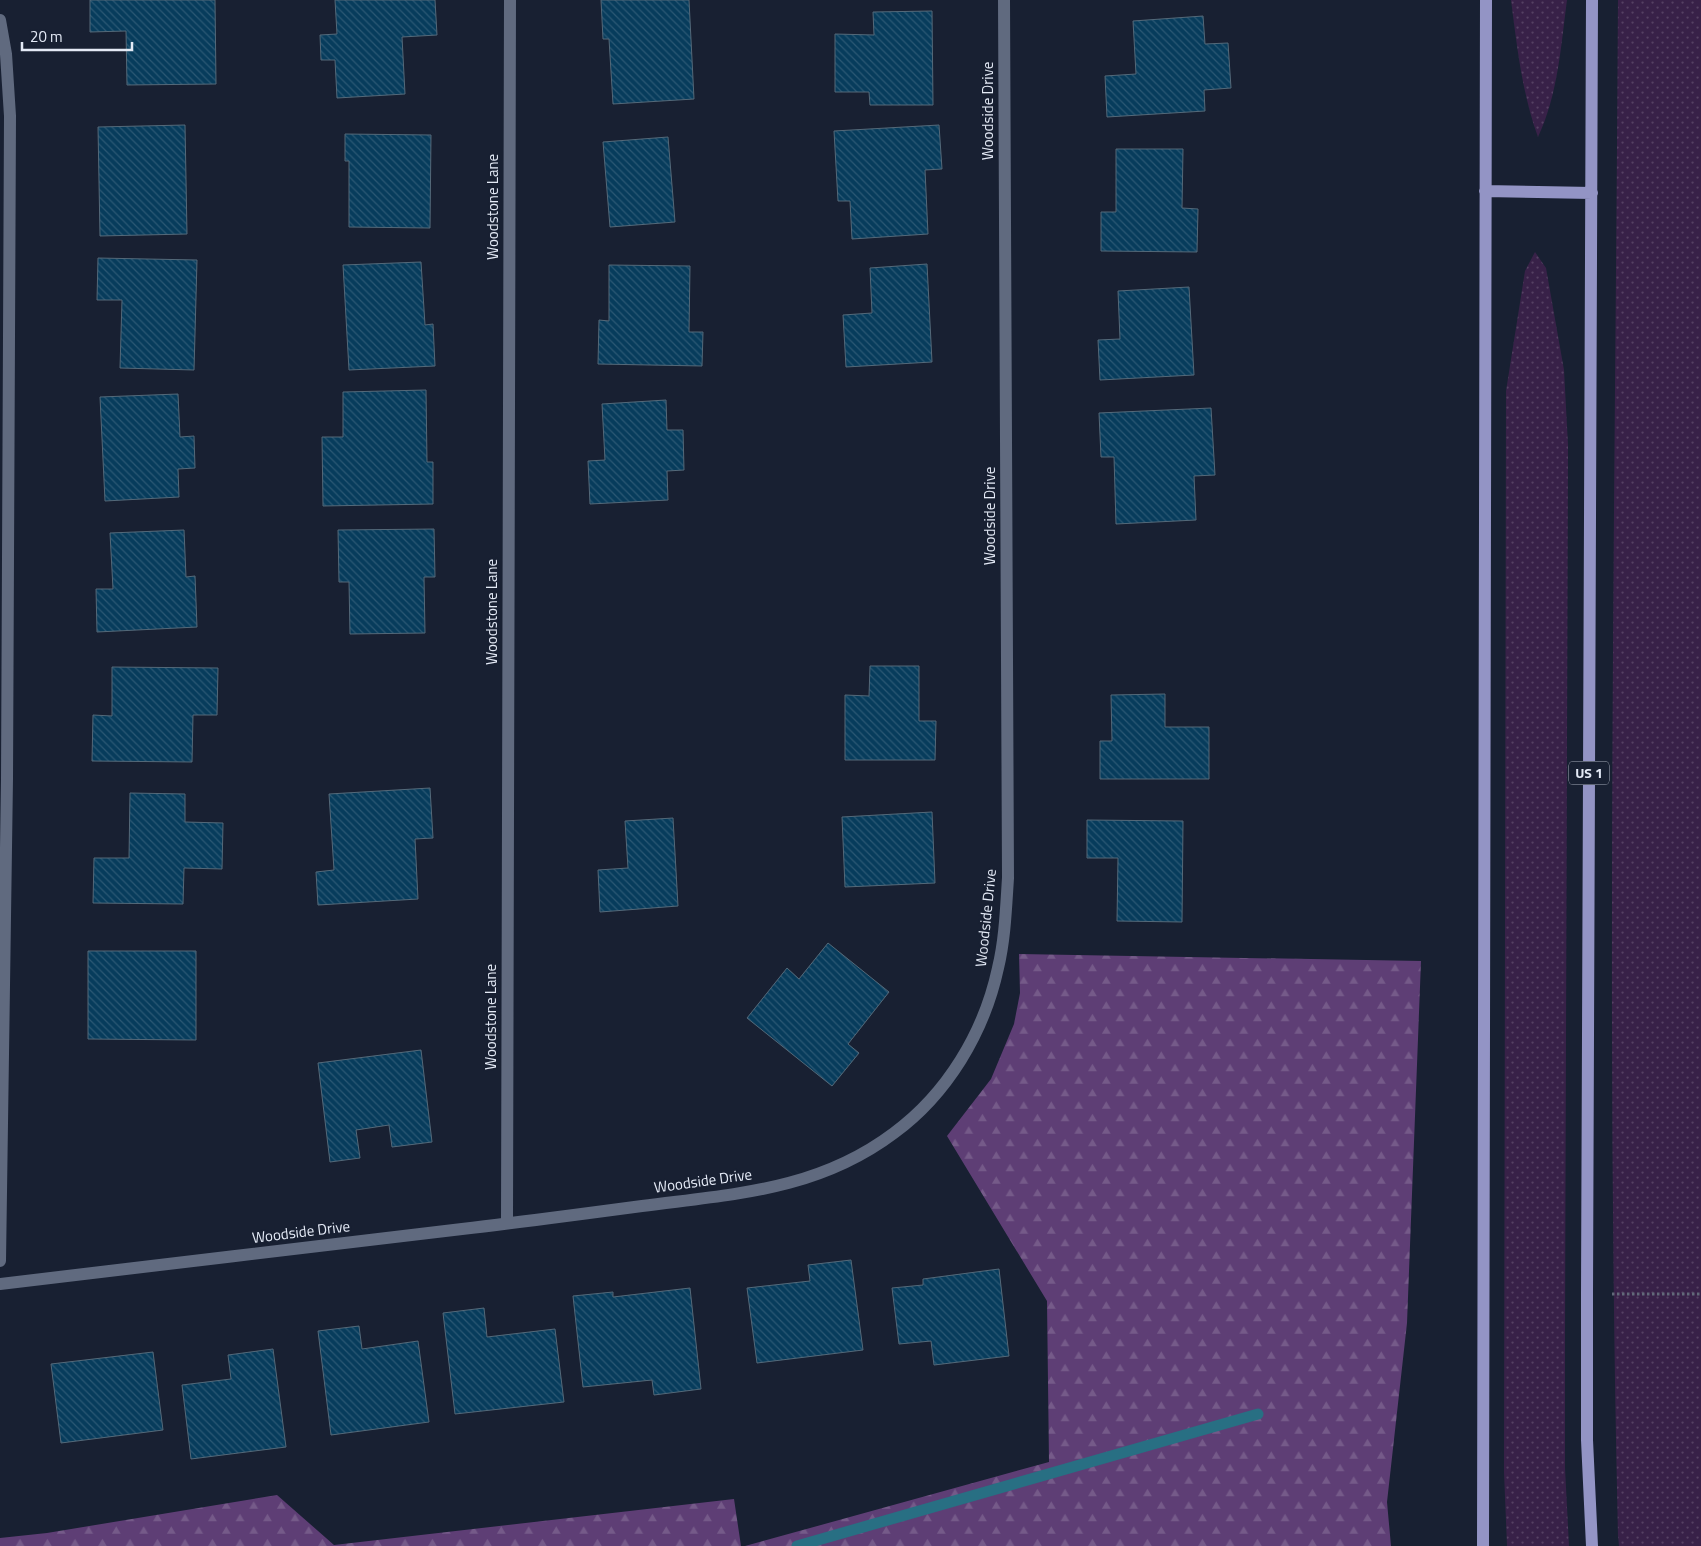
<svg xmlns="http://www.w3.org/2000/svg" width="1701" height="1546" font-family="'Titillium Web',sans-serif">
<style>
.grass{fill:url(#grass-dots)}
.forest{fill:url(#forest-firs)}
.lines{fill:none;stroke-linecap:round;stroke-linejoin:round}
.stream{stroke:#286f83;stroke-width:11}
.building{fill:url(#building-back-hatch);stroke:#546979}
.path{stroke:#626979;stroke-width:3;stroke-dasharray:2.5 2.5;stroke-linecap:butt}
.minor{stroke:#606a7f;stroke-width:12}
.major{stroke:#9394c5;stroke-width:12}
.labels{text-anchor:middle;stroke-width:4;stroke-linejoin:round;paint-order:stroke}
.shield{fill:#182032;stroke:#a7adbb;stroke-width:1}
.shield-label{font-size:14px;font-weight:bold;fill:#e4eaf6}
.street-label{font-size:15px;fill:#e4eaf6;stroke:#182032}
</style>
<defs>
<pattern id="grass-dots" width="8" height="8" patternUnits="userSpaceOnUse" patternTransform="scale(1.25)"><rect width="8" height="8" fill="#382148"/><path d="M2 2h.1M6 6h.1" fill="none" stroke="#554163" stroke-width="1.8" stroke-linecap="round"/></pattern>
<pattern id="forest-firs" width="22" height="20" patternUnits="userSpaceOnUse" patternTransform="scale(1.25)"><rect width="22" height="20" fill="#5e3e75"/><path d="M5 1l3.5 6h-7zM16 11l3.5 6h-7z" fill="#755a89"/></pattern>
<pattern id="building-back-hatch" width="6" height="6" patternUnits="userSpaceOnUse" patternTransform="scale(1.25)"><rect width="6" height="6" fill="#073c5c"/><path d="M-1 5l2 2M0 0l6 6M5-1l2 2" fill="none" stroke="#2b5874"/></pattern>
</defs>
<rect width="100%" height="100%" fill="#182032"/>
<!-- grass -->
<path class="grass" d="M1511,0H1567C1561,45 1558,95 1538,137C1522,93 1517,46 1511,0Z
M1618,0H1701V1546H1619L1618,1535C1606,1024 1615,512 1618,0Z
M1535,252L1546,268L1564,370L1568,445L1565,1334V1468L1569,1546H1507L1504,1472L1506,391L1525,271Z"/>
<!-- forest -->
<path class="forest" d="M1019,954L1421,961L1407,1323L1387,1502L1391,1546H745L1049,1462L1047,1301L947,1136L991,1079L1014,1024L1020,993Z
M277,1495L334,1545L734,1499L741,1546H0V1538L47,1533Z"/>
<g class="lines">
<!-- stream -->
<path class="stream" d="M797,1546L1258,1414"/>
</g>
<!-- building -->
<path class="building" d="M90,0H215L216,84L127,85L126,31L90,32Z
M335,0H435L437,35L402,37L405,94L337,98L335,60H321L320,35L337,34Z
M601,0H689L694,99L613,104L609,39H603Z
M932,11L933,105H870L869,92H835V34L874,35L873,12Z
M1203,16L1205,44L1228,43L1231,88L1204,90L1205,111L1107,117L1105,76L1136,74L1133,21Z
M185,125L187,234L100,236L98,127Z
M939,125L942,169L925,170L928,234L852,239L850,201H838L834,131Z
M345,134L431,135L430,228L349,227V161H345Z
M668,137L675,222L610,227L603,142Z
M1116,149H1183L1182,208L1198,209L1197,252L1101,251V212H1116Z
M98,258L197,260L194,370L120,368L122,300H97Z
M421,262L425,325L433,324L435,366L349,370L343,265Z
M927,264L932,362L846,367L843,315L872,313L870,268Z
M609,265L690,266L689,332H703L702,366L598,364L599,320L609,321Z
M1189,287L1194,375L1100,380L1098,340L1120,339L1118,291Z
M426,390L427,462H433V504L323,506L322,437H343V392Z
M178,394L180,437L194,436L195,468L178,469L179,497L105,501L100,397Z
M666,400L667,430H683L684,470L667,471L668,500L590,504L588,461L605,460L602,404Z
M1211,408L1215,475L1194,476L1196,520L1116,524L1114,457H1101L1099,413Z
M434,529L435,577H424L425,633L350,634L349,582H339L338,530Z
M184,530L186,577L195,576L197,627L97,632L96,589H113L110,533Z
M870,666H919V721H936L935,760H845V695L869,696Z
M112,667L218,668L217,715H193L192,762L92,761L93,715L112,716Z
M1165,694V727H1209V779H1100V741H1112L1111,695Z
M430,788L433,838L415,839L418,899L318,905L316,872L334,870L329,794Z
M130,793L185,794V822L223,823L222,869L184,868L183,904L93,903L94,858H129Z
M932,812L935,883L845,887L842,817Z
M673,818L678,906L600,912L598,870L628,868L625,821Z
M1087,820L1183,821L1182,922L1117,921L1118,858H1087Z
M828,943L889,992L848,1044L859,1053L832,1086L747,1018L787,968L799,979Z
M88,951H196V1040L88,1039Z
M421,1050L432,1142L392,1147L389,1125L356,1130L360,1158L330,1162L318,1063Z
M851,1260L863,1350L757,1363L747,1288L810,1281L808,1265Z
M999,1269L1009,1356L934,1365L931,1341L899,1344L892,1288L923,1285V1279Z
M690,1288L701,1389L654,1395L652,1380L583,1387L573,1296L613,1292V1297Z
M484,1308L487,1337L555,1329L564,1402L455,1414L443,1313Z
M359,1326L362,1349L418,1341L429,1422L331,1435L318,1331Z
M273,1349L286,1447L191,1459L182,1385L231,1379L228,1355Z
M153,1352L163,1430L61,1443L51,1364Z"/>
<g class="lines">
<!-- path -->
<path class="path" d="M1612,1294H1701"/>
<!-- minor -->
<path class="minor" d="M0,20L6,54L10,116L7,779L0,1261
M507,1223L510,0
M0,1284C154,1266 308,1247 462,1229C522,1222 582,1214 642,1206C733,1194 817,1191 894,1133C947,1094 984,1033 998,968C1005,939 1006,908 1008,878L1004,0"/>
<!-- major -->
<path class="major" d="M1592,0L1587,1294V1440L1592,1546
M1485,191L1592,193
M1483,1546L1486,0"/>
</g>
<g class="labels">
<!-- shield labels -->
<rect class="shield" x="1569" y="761.5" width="40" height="23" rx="4"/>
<g class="shield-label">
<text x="1589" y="778">US 1</text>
</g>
<!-- street labels -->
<g class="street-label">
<text transform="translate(988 111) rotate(-90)" y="5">Woodside Drive</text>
<text transform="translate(493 207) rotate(-90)" y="5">Woodstone Lane</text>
<text transform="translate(990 516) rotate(-90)" y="5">Woodside Drive</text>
<text transform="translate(492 612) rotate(-90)" y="5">Woodstone Lane</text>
<text transform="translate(986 918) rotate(-84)" y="5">Woodside Drive</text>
<text transform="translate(491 1017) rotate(-90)" y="5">Woodstone Lane</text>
<text transform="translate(703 1181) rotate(-8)" y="5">Woodside Drive</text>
<text transform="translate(301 1232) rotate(-7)" y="5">Woodside Drive</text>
</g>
</g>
<!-- scale -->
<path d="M22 42v8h110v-8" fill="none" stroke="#e4eaf6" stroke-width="2.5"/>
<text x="30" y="42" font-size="15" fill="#e4eaf6" stroke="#182032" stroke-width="4" paint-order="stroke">20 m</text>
</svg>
